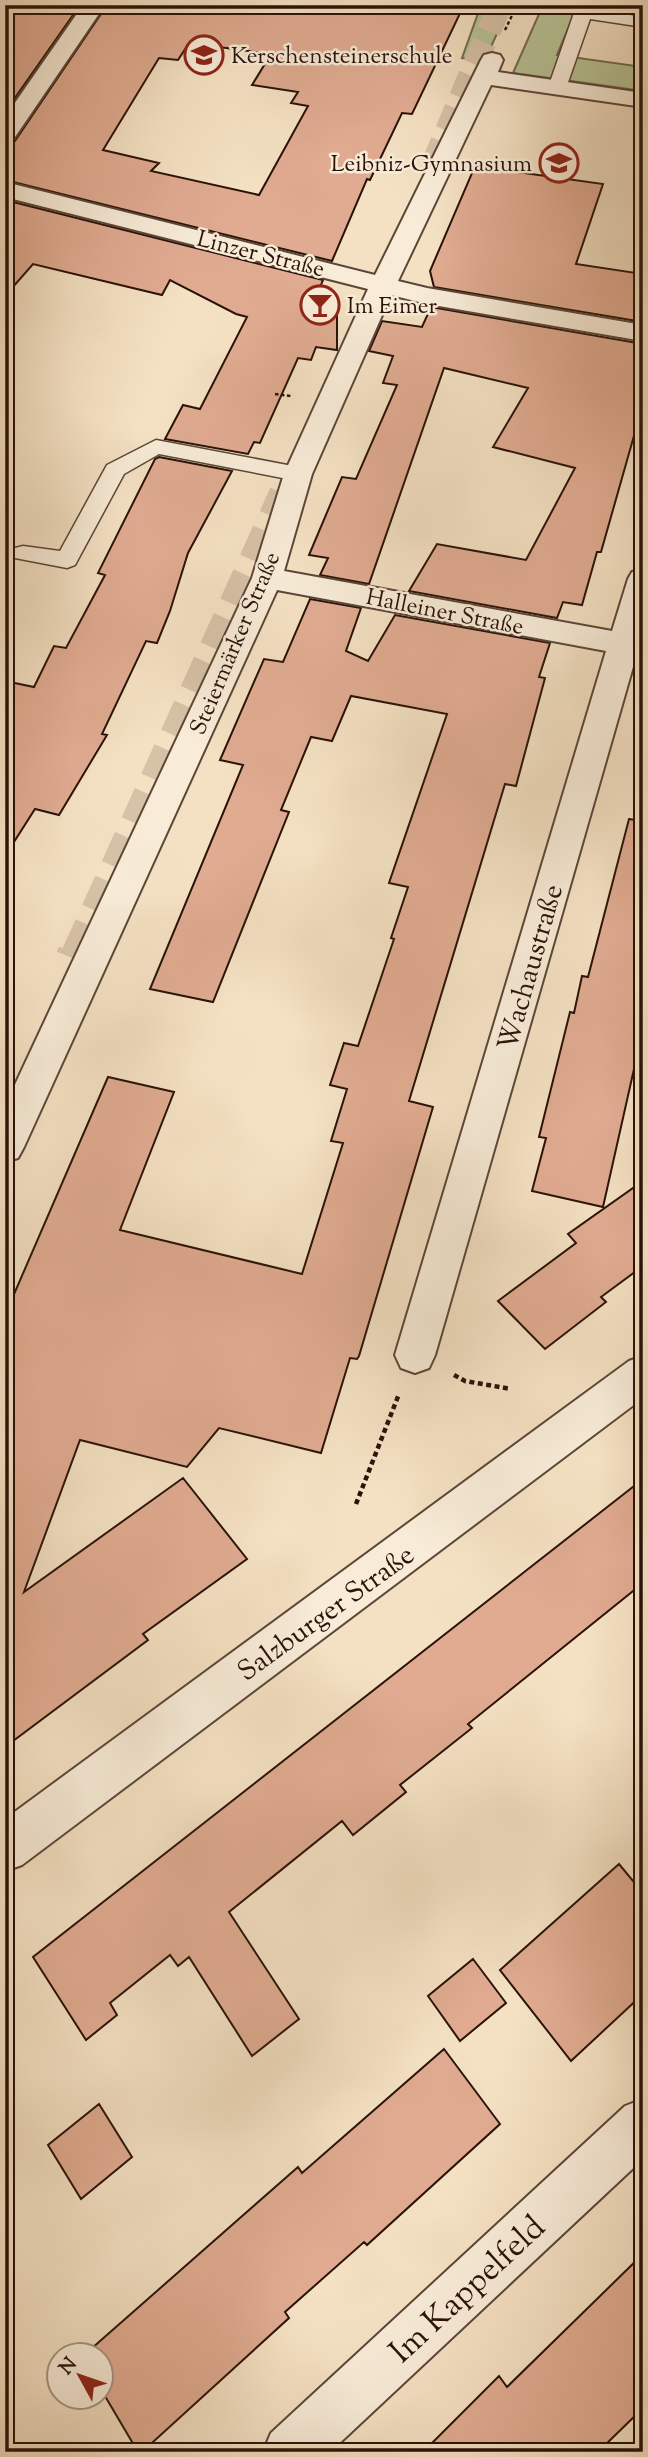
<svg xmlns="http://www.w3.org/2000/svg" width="648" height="2457" font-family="'Sorts Mill Goudy',serif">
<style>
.green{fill:#b8c396;stroke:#716a50;stroke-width:2}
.building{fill:#e0ab91;stroke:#2a1209;stroke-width:2;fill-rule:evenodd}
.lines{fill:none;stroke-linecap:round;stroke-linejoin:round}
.primary-tunnel-far2{stroke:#d6c2a7;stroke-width:24;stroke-dasharray:24 12;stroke-linecap:butt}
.primary-tunnel-far1{stroke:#d6c2a7;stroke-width:32;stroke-dasharray:32 16;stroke-linecap:butt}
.primary-tunnel{stroke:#d6c2a7;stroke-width:39;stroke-dasharray:39 19;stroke-linecap:butt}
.service-casing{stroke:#5c4638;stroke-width:3}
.minor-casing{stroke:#5c4638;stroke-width:4}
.path-far1{stroke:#2a1209;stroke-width:2.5;stroke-dasharray:3.5 2.5;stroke-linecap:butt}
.path{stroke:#2a1209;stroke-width:4.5;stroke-dasharray:5 3.5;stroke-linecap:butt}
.service{fill:#f8ecd8;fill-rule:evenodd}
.minor{fill:#f8ecd8;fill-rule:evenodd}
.labels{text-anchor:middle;stroke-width:5;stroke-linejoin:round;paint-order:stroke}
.far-poi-label{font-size:23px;fill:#2a1209;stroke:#f8ecd8;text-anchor:start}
.far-street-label{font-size:23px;fill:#2a1209;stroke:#f8ecd8}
.street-label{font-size:28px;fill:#2a1209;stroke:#f8ecd8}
.near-street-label{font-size:33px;fill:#2a1209;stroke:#f8ecd8}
</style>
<rect width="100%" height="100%" fill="#f4e1c3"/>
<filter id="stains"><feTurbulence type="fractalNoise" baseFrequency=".00286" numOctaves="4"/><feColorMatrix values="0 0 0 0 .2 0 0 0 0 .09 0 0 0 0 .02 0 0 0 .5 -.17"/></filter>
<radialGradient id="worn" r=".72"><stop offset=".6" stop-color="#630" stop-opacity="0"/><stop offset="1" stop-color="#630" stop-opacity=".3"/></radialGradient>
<!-- green -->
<path class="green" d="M481,5H510L485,60L462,58Z
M543,5H578L557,55L643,67V91L513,73Z"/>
<!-- building -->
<path class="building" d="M5,5H80L5,112Z
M107,5H464L412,114L402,113L370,180L367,179L332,261L5,180V144L15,141ZM189,43L271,54L252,85L298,92L291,103L308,106L259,195L151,171L159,163L103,150L159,58L178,60Z
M475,166L603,184L576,264L643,274V322L434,287L430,271Z
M5,200L323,280L319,290L337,300V350L316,347L311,360L298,358L260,443L254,442L248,454L165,439L183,405L200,409L247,317L236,314L170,280L162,295L33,264L5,296Z
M431,307L643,344V404L601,552H597L582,605L563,602L557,618L409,591L437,544L526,560L575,468L493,447L528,388L444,368L369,584L320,575L328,558L309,555L342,477L356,479L397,385L383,383L393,356L369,351L382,321L422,327Z
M159,457L232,471L188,553L170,611L157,643L146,641L102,734L107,735L59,815L35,809L5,856V681L34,687L54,646L66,648L105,575L98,573L155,459Z
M310,599L361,608L346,651L368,661L395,615L550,643L539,677L545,678L516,786L505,784L409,1101L433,1107L359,1356L357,1359L350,1358L321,1453L219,1428L187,1467L80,1440L24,1592L183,1478L247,1559L143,1634L148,1640L5,1747V1315L108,1077L174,1092L120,1230L302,1274L343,1143L331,1141L347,1089L330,1085L344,1043L358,1046L394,939L391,938L408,887L389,883L447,714L351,696L332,741L311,737L281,810L289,812L213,1002L150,989L243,765L220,760L264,659L283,662Z
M629,819L643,821V1029L603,1207L532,1191L546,1138L539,1137L570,1012L574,1013L582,976L588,977Z
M643,1181V1266L601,1297L606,1302L545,1349L498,1301L576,1243L568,1234Z
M643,1479V1583L468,1724L472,1728L400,1785L406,1792L353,1835L342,1821L229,1912L299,2019L252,2056L189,1957L178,1966L170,1955L110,2003L117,2015L86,2040L33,1957Z
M619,1864L643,1893V1994L571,2061L500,1970Z
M473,1959L506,2003L460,2041L428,1996Z
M444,2049L500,2124L367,2245L364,2242L285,2312L289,2318L142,2452H138L102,2391V2356H83L298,2167L302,2173Z
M99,2104L132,2157L81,2199L48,2145Z
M643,2254V2408L598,2452H423L499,2376L507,2387Z"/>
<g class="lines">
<!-- primary-tunnel-far2 -->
<path class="primary-tunnel-far2" d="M433,164L500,5"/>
<!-- primary-tunnel-far1 -->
<path class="primary-tunnel-far1" d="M77,955L285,494"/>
<!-- primary-tunnel -->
<path class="primary-tunnel" d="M75,959L77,954"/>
<!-- service casing -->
<g class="service-casing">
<path id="service" d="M583,8L643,17V27L590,19L566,88L557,93L551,92L548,88L574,13Z
M156,440L298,467L306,469L309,474L306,479L298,481L159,454L124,474L75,565L67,568L15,558L12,553L15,548L23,546L60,551L107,465Z"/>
</g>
<!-- minor casing -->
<g class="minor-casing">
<path id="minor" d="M83,5H105L13,140L5,142V117Z
M492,53L500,55L503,60L498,72L643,93V107L491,85L398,281L427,288L643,325V341L427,304L391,295L312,474L284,571L612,631L628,579L632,572L643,569V632L435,1355L429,1368L415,1373L401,1368L395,1355L606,651L277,590L24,1147L18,1158L5,1162V1106L252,578L284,474L368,289L5,197V182L375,275L481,60L484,55Z
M643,1356V1398L22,1865L5,1871V1819L629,1361Z
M643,2099V2159L330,2452H263L271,2433L625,2106Z"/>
</g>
<!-- path-far1 -->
<path class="path-far1" d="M505,30L517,5
M275,394L291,396"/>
<!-- path -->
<path class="path" d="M454,1375L465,1381L511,1389
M356,1504L399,1394"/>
<!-- service -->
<use href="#service" class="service"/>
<!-- minor -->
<use href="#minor" class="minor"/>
</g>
<!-- icons -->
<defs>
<g id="school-ring" transform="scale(2.0125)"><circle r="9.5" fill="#f8ecd8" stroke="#8f2418" stroke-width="1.5"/><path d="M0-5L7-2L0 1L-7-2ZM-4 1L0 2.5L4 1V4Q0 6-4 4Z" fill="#8f2418"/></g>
<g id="bar-ring" transform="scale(2.0125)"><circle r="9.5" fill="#f8ecd8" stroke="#8f2418" stroke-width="1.5"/><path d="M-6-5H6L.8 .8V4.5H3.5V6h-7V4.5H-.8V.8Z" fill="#8f2418"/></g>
</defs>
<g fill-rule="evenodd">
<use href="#school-ring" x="204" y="55"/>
<use href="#school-ring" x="559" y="163"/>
<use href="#bar-ring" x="320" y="305"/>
</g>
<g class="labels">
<!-- far-poi labels -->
<g class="far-poi-label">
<text x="231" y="63">Kerschensteinerschule</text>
<text x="532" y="171" text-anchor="end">Leibniz-Gymnasium</text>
<text x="347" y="313">Im Eimer</text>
</g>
<!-- far-street labels -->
<g class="far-street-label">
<text transform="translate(261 253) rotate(14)" y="8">Linzer Straße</text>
<text transform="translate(445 611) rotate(11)" y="8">Halleiner Straße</text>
<text transform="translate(234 643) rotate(-67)" y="8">Steiermärker Straße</text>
</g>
<!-- street labels -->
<g class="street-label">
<text transform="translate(529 967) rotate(-74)" y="10">Wachaustraße</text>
<text transform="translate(325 1612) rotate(-36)" y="10">Salzburger Straße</text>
</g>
<!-- near-street labels -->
<g class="near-street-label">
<text transform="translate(466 2288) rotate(-43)" y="12">Im Kappelfeld</text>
</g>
</g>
<!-- margin -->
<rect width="648" height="2457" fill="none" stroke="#f4e1c3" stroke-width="28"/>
<rect x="7" y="7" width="634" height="2443" fill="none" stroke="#2a1209" stroke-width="3.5"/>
<rect x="14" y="14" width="620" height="2429" fill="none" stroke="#2a1209" stroke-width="2"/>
<!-- north arrow -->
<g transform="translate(80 2376) rotate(310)"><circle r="33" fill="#f8ecd8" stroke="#a69585" stroke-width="2"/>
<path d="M0-5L12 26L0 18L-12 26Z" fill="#8f2418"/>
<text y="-10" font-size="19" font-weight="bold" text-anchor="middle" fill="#2a1209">N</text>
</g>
<rect width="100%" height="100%" filter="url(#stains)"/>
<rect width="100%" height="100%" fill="url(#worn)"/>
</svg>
